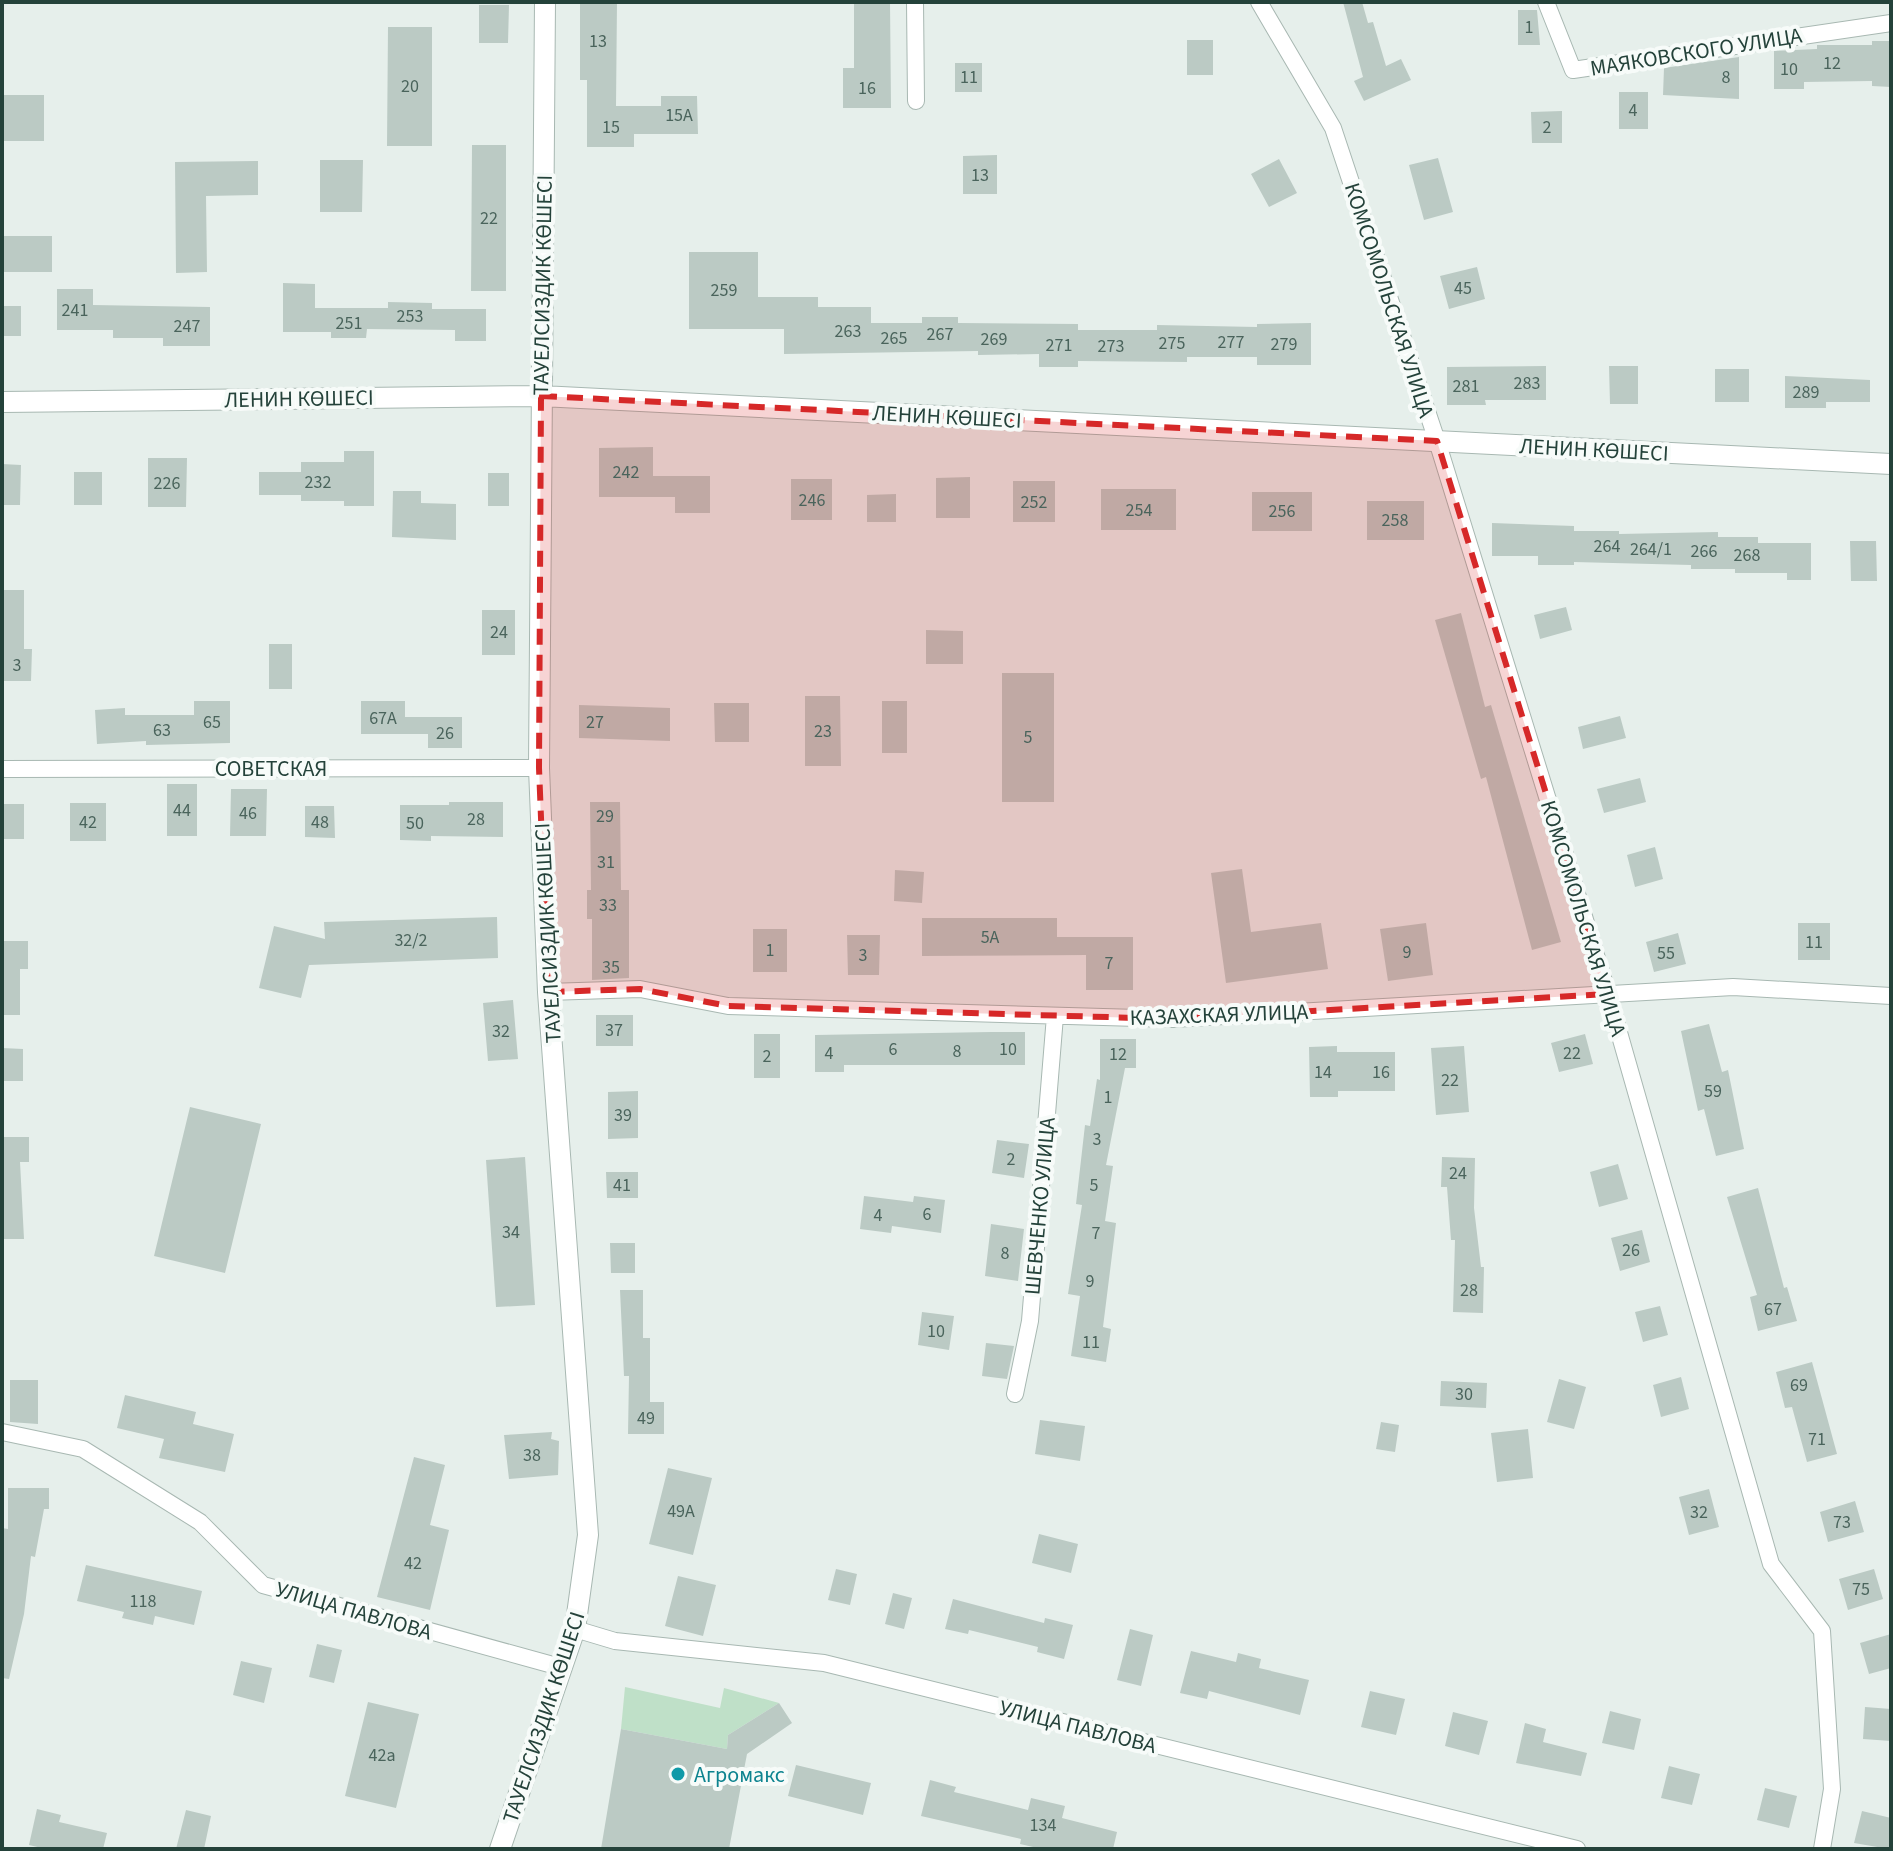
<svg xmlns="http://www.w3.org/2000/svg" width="1893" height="1851" font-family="'Source Sans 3',sans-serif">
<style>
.green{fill:#bfe0c8}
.building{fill:#bbcac4}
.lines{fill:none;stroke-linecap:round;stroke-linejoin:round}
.minor-casing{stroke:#a8b8b2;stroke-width:18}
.tertiary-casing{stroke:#a8b8b2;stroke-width:22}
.minor{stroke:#fff;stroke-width:16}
.tertiary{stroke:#fff;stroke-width:20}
.marked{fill:#d62828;fill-opacity:0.2;stroke:#d62828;stroke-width:6;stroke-dasharray:16 10;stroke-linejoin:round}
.culture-dot{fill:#0f9aa8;stroke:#f7fbf9;stroke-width:3}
.labels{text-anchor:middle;stroke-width:8;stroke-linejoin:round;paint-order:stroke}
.number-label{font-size:18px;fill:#4a645c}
.street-label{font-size:22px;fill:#24423a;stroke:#f7fbf9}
.culture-label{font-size:22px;fill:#0d838f;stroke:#f7fbf9;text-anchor:start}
</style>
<rect width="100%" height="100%" fill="#e6efeb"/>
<!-- green -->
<path class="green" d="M625,1687L720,1708L724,1688L779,1703L728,1735L727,1749L621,1729Z"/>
<!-- building -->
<path class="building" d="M580,2H617L616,106H661V96H697L698,134H634V147H587V80H580Z
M854,2H890L891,108H843V68H854Z
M1343,2H1362L1368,23L1373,22L1386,66L1401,59L1411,80L1364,101L1354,81L1363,77Z
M479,5H509L508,43H479Z
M1518,10H1537L1540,45H1518Z
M388,27H432V146H387Z
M1187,40H1213V75H1187Z
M1872,41H1891V87L1872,86V81L1804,82V89H1774V51L1817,49V45H1872Z
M1739,57V99L1663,95L1664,68Z
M955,63H982V92H955Z
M1619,92H1648V129H1619Z
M2,95H44V141H2Z
M1562,111V143H1532L1531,112Z
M472,145H506V291H471Z
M997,155V194H963V156Z
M1438,158L1453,212L1424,220L1409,165Z
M1279,159L1297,193L1269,207L1251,174Z
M320,160H363L362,212H320Z
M258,161V195L206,196L207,272L176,273L175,162Z
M2,236H52V272H2Z
M689,252H758V297H818V307H871V323H922V317H958V323L1078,324V330H1157V325L1257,327V324L1311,323V365H1257V357H1187V362L1078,361V367H1039V354L978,355V351L784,354V329H689Z
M1477,267L1485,299L1449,309L1440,276Z
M283,283L315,284V308H388V302L432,303V309H486V341H455V330L367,329L366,338H331V332H283Z
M57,289H93V305L210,307V346H163V338H113V330H57Z
M2,306H21V336H2Z
M1546,366V400H1485L1486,405H1447V367Z
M1609,366H1638V404H1610Z
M1715,369H1749V402H1715Z
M1785,376L1870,380V402H1826V408H1785Z
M653,447V476H710V513H675V497H599V448Z
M344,451H374V506H344V501H301V495H259V472H301V462H344Z
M148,458H187L186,507H148Z
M2,464L21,465L20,505H2Z
M74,472H102V505H74Z
M488,473H509V506H488Z
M970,477V518H936V478Z
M791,479H832V520H791Z
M1013,481H1055V522H1013Z
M1101,489H1176V530H1101Z
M393,491H421V503L456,504V540L392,537Z
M1252,492H1312V531H1252Z
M896,494V522H867V495Z
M1367,501H1424V540H1367Z
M1492,523L1574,526V531H1619V534L1718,532V537H1758V543H1811V580H1787V573H1735V569H1691V565L1574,562V565H1538V556H1492Z
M1850,541H1876L1877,581H1851Z
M2,590H24V649H32L31,681H2Z
M1566,607L1572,630L1540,639L1534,615Z
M482,610H515V655H482Z
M1461,613L1485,707L1491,705L1561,942L1532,950L1486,777L1481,779L1435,620Z
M926,630L963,631V664H926Z
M269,644H292V689H269Z
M1002,673H1054V802H1002Z
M805,696H840L841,766H805Z
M194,701H230V743L146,745V741L97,744L95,710L125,708V715H194Z
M361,701H405V717H462V748H428V734H361Z
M882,701H907V753H882Z
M714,703H749V742H715Z
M579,705L670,708V741L579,738Z
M1620,716L1626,738L1583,749L1578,727Z
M1640,778L1646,802L1604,813L1597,789Z
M167,784H197V836H167Z
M231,789H267L266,836H230Z
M449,802H503V837L431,836V841L400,840V805H449Z
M590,802H620L621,890H629V978L592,980V919H587V890H591Z
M70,803H106V841H70Z
M2,804H24V839H2Z
M305,806H334L335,838L305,837Z
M1655,847L1663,879L1635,887L1627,855Z
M1242,869L1251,932L1321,923L1328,969L1226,983L1211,873Z
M895,870L924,872L922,903L894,901Z
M497,917L498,958L309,965L301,998L259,988L274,926L325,939L324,922Z
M922,918H1057V937H1133V990H1086V955L922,956Z
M1426,923L1433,975L1388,981L1380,929Z
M1798,923H1830V960H1798Z
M753,929H787V972H753Z
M1678,933L1686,964L1654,972L1646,942Z
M847,935H880L879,975H848Z
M2,941H28V969H20V1015H2Z
M513,1000L518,1059L488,1061L483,1003Z
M596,1015H633V1046H596Z
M1709,1024L1722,1072L1728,1070L1744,1149L1716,1156L1704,1109L1698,1111L1681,1031Z
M991,1032H1025V1065H844V1072H815V1035Z
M754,1034H780V1078H754Z
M1585,1034L1593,1064L1559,1072L1551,1043Z
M1100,1039H1136V1068H1125L1106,1165L1113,1166L1105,1221L1116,1223L1103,1327L1111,1329L1106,1362L1071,1356L1080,1296L1068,1294L1082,1205L1076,1204L1085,1125L1090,1126L1097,1079L1100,1080Z
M1337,1046V1052H1395V1091H1338V1097H1310L1309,1047Z
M1464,1046L1469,1112L1436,1115L1431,1048Z
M2,1048L23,1049V1081H2Z
M638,1091V1138L608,1139V1092Z
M190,1107L261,1124L225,1273L154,1256Z
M2,1137H29V1162H20L24,1239H2Z
M997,1140L1029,1144L1024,1178L992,1173Z
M525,1157L535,1305L496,1307L486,1160Z
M1442,1157L1475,1158L1474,1208L1481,1267H1484L1483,1313L1453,1312L1455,1240H1451L1447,1187H1441Z
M1618,1164L1628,1199L1599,1207L1590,1172Z
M606,1172H638V1198H607Z
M1758,1188L1784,1288L1787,1287L1797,1321L1758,1331L1750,1297L1757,1295L1727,1197Z
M864,1196L913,1202L914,1196L945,1200L941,1233L892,1226L891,1233L860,1229Z
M991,1224L1024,1229L1018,1281L985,1276Z
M1642,1230L1650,1262L1620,1271L1611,1238Z
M610,1243H635V1273H611Z
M620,1290H643V1338H650V1402H664V1434H628L629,1376H624Z
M1660,1306L1668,1335L1643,1342L1635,1312Z
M922,1312L954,1316L949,1350L918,1345Z
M986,1343L1014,1346L1007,1379L982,1376Z
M1812,1362L1837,1454L1807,1462L1792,1407L1785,1408L1776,1372Z
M1681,1377L1689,1409L1661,1417L1653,1385Z
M1559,1379L1586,1387L1574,1429L1547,1422Z
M10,1380H38V1424L10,1422Z
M1441,1381L1487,1383L1486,1408L1440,1406Z
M125,1395L196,1412L193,1424L234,1434L225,1472L159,1458L164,1439L117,1428Z
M1040,1420L1085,1426L1080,1461L1035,1454Z
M1381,1422L1399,1425L1395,1452L1376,1449Z
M1528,1429L1533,1478L1497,1482L1491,1433Z
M552,1432L551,1439L559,1441L558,1475L509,1479L504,1435Z
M414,1457L445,1465L430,1525L449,1530L430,1610L377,1597Z
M668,1468L712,1478L693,1555L649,1544Z
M8,1488H49V1509H44L35,1557L31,1556L24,1614L9,1679L2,1678V1528L8,1529Z
M1709,1489L1719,1527L1689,1535L1679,1497Z
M1855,1501L1864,1532L1828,1542L1820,1512Z
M1039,1534L1078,1544L1071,1573L1032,1563Z
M86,1565L202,1591L194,1625L155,1616L153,1625L122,1618L124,1612L77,1601Z
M836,1569L857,1574L850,1605L828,1600Z
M1874,1569L1883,1599L1848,1610L1839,1579Z
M678,1576L716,1585L703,1636L665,1626Z
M893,1593L912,1598L904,1629L885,1624Z
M953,1599L1044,1623L1045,1618L1073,1625L1064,1659L1037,1652L1038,1647L969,1630L968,1634L945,1629Z
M1130,1629L1153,1635L1141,1686L1117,1680Z
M1891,1634V1668L1869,1674L1860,1643Z
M317,1644L342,1650L334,1683L309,1677Z
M1191,1651L1236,1662L1238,1653L1261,1659L1259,1668L1309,1680L1300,1715L1209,1691L1207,1699L1180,1693Z
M241,1661L272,1668L264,1703L233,1695Z
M1370,1691L1405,1699L1396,1735L1361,1727Z
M368,1702L419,1714L396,1808L345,1796Z
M779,1703L792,1723L747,1754L729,1849H601L621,1729L727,1749L728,1735Z
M1865,1707L1891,1709V1741L1863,1739Z
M1610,1711L1641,1719L1634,1750L1602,1743Z
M1453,1712L1488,1721L1479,1755L1445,1746Z
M1525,1723L1546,1729L1543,1742L1587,1753L1581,1776L1516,1763Z
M796,1765L871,1783L863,1815L788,1796Z
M1669,1766L1700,1774L1692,1805L1661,1798Z
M930,1780L956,1787L954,1792L1028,1810L1031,1798L1065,1806L1062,1818L1117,1832L1113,1849H1042L1020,1844L1021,1839L921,1816Z
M1765,1788L1797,1796L1789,1828L1757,1820Z
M37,1809L61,1815L59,1822L107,1833L103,1849H46L29,1845Z
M186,1810L211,1816L204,1849H176Z
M1862,1811L1891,1818L1889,1849L1854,1843Z"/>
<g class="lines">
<!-- minor casing -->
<g class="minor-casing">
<path id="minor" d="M915,2L916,101
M1259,2L1333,128L1437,441L1608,994L1771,1564L1822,1631L1832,1789L1822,1849
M1546,2L1573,70L1891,23
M2,769L539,768
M548,992L640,989L728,1006L1173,1019L1733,987L1891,996
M1015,1394L1030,1321L1055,1016
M2,1432L83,1449L200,1522L263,1585L560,1667
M575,1629L615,1641L824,1663L1577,1849"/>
</g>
<!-- tertiary casing -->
<g class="tertiary-casing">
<path id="tertiary" d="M2,402L541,396L1891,464
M500,1849L575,1629L588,1535L548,992L539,768L545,2"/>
</g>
<!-- minor -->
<use href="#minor" class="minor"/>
<!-- tertiary -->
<use href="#tertiary" class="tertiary"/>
</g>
<!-- marked area -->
<path class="marked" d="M541,396L1437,441L1608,994L1173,1019L728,1006L640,989L548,992L539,768Z"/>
<!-- markers -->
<circle class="culture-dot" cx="678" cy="1774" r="8"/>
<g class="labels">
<!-- number labels -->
<g class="number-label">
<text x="1529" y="33">1</text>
<text x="598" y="47">13</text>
<text x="1832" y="69">12</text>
<text x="1789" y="75">10</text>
<text x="969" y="83">11</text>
<text x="1726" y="83">8</text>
<text x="410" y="92">20</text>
<text x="867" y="94">16</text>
<text x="1633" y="116">4</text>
<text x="679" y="121">15А</text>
<text x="611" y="133">15</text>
<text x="1547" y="133">2</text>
<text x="980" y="181">13</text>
<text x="489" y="224">22</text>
<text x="1463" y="294">45</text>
<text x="724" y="296">259</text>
<text x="75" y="316">241</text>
<text x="410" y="322">253</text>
<text x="349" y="329">251</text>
<text x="187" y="332">247</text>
<text x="848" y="337">263</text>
<text x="940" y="340">267</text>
<text x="894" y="344">265</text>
<text x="994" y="345">269</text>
<text x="1231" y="348">277</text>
<text x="1172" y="349">275</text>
<text x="1284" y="350">279</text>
<text x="1059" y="351">271</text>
<text x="1111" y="352">273</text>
<text x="1527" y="389">283</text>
<text x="1466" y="392">281</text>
<text x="1806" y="398">289</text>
<text x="626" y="478">242</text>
<text x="318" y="488">232</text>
<text x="167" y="489">226</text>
<text x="812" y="506">246</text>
<text x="1034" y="508">252</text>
<text x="1139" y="516">254</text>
<text x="1282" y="517">256</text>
<text x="1395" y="526">258</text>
<text x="1607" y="552">264</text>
<text x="1651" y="555">264/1</text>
<text x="1704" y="557">266</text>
<text x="1747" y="561">268</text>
<text x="499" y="638">24</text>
<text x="17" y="671">3</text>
<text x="383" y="724">67А</text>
<text x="212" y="728">65</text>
<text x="595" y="728">27</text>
<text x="162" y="736">63</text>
<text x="823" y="737">23</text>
<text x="445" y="739">26</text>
<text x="1028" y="743">5</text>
<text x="182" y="816">44</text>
<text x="248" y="819">46</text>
<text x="605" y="822">29</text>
<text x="476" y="825">28</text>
<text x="88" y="828">42</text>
<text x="320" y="828">48</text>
<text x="415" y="829">50</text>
<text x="606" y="868">31</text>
<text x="608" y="911">33</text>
<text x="990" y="943">5А</text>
<text x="411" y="946">32/2</text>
<text x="1814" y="948">11</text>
<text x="770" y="956">1</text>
<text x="1407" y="958">9</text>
<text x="1666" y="959">55</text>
<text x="863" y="961">3</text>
<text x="1109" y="969">7</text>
<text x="611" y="973">35</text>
<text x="614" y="1036">37</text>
<text x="501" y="1037">32</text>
<text x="893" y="1055">6</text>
<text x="1008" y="1055">10</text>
<text x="957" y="1057">8</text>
<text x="829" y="1059">4</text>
<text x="1572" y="1059">22</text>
<text x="1118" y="1060">12</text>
<text x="767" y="1062">2</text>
<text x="1323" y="1078">14</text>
<text x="1381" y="1078">16</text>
<text x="1450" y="1086">22</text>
<text x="1713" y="1097">59</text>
<text x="1108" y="1103">1</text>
<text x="623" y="1121">39</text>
<text x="1097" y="1145">3</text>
<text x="1011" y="1165">2</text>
<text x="1458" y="1179">24</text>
<text x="622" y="1191">41</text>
<text x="1094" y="1191">5</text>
<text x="927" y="1220">6</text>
<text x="878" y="1221">4</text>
<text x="511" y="1238">34</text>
<text x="1096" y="1239">7</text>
<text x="1631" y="1256">26</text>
<text x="1005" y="1259">8</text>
<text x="1090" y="1287">9</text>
<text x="1469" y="1296">28</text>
<text x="1773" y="1315">67</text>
<text x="936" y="1337">10</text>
<text x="1091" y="1348">11</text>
<text x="1799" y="1391">69</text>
<text x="1464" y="1400">30</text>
<text x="646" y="1424">49</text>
<text x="1817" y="1445">71</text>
<text x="532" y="1461">38</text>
<text x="681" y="1517">49А</text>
<text x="1699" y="1518">32</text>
<text x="1842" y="1528">73</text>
<text x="413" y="1569">42</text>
<text x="1861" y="1595">75</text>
<text x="143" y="1607">118</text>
<text x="382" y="1761">42а</text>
<text x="1043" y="1831">134</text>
</g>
<!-- street labels -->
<g class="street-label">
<text transform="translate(1696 51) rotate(-9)" y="8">МАЯКОВСКОГО УЛИЦА</text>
<text transform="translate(542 285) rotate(-89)" y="8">ТАУЕЛСИЗДИК КӨШЕСІ</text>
<text transform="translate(1390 300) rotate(72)" y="8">КОМСОМОЛЬСКАЯ УЛИЦА</text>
<text transform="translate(299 398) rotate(-1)" y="8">ЛЕНИН КӨШЕСІ</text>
<text transform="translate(947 416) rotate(3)" y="8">ЛЕНИН КӨШЕСІ</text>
<text transform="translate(1594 449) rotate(3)" y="8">ЛЕНИН КӨШЕСІ</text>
<text x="271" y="776">СОВЕТСКАЯ</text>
<text transform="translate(1584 918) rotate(73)" y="8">КОМСОМОЛЬСКАЯ УЛИЦА</text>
<text transform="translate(547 933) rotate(-93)" y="8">ТАУЕЛСИЗДИК КӨШЕСІ</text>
<text transform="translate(1219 1014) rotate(-2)" y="8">КАЗАХСКАЯ УЛИЦА</text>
<text transform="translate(1039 1206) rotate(-85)" y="8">ШЕВЧЕНКО УЛИЦА</text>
<text transform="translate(354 1610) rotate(16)" y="8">УЛИЦА ПАВЛОВА</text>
<text transform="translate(543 1717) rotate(-72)" y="8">ТАУЕЛСИЗДИК КӨШЕСІ</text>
<text transform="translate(1078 1726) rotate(14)" y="8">УЛИЦА ПАВЛОВА</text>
</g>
<!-- culture labels -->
<g class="culture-label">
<text x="694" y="1782">Агромакс</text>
</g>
</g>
<!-- border -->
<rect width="1893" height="1851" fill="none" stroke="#24423a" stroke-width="8"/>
</svg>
